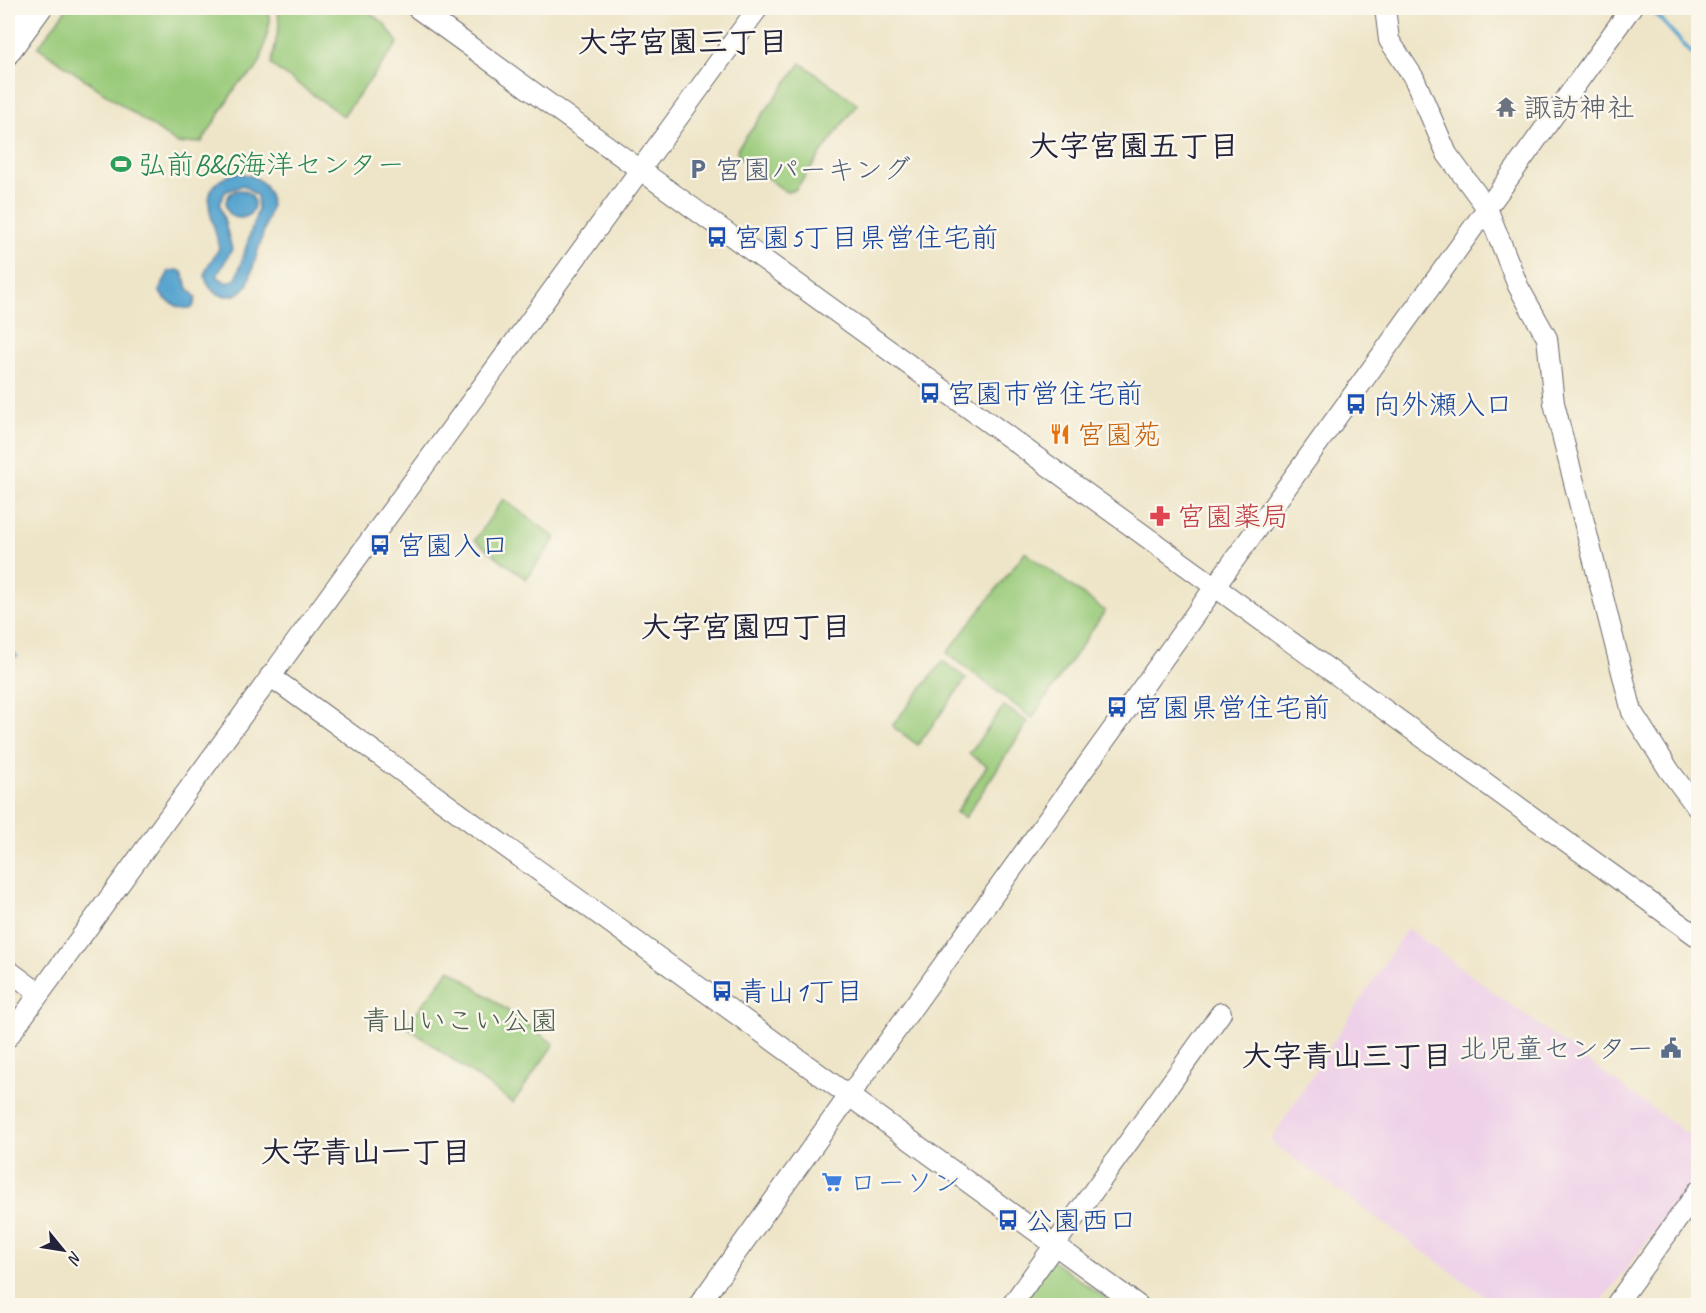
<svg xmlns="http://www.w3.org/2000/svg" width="1706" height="1313" font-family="Caveat,'Klee One',sans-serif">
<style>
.built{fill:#eed0e8}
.green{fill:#99ca79;stroke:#5e765a;stroke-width:1.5}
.water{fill:#56a4cf;stroke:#3c6385;stroke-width:1.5;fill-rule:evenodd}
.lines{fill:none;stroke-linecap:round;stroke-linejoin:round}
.stream{stroke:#56a4cf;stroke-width:4}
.tertiary-casing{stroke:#69666c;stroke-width:22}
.tertiary{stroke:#fff;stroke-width:20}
.labels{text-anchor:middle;stroke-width:5;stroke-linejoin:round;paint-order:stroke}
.worship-label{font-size:28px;fill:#5b616d;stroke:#fbf7ec;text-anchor:start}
.leisure-label{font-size:28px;fill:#27864d;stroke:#fbf7ec;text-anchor:start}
.service-label{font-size:28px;fill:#4e5e75;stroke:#fbf7ec;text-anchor:start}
.transit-label{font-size:28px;fill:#164399;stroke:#fbf7ec;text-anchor:start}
.food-label{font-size:28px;fill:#c56008;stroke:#fbf7ec;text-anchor:start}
.health-label{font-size:28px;fill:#be3a42;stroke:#fbf7ec;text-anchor:start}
.park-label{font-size:28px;fill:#4c5d51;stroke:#fbf7ec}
.shop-label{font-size:28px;fill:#366cbe;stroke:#fbf7ec;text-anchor:start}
.neighbourhood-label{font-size:30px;font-weight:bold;fill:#22223b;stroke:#fbf7ec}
</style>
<rect width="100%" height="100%" fill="#fbf7ec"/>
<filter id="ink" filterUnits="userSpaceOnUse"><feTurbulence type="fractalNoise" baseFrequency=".0167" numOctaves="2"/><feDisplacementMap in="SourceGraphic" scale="12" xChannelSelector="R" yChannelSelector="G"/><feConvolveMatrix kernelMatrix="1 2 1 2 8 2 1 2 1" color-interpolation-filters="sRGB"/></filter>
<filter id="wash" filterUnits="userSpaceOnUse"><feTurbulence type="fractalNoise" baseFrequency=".008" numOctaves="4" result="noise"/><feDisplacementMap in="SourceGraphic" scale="24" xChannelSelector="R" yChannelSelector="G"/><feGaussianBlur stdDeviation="1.35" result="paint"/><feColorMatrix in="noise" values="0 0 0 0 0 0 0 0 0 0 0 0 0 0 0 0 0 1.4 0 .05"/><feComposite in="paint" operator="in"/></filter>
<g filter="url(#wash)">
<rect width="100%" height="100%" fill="#eee5c8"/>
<!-- built -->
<path class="built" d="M1407,928L1698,1142V1173L1599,1305H1497L1270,1141Z"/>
<!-- green -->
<path class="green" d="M67,8H267L270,21L261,60L255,71L238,84L202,142L178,144L38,47Z
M278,8H362L384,23L398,43L343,116L271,65L279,26Z
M801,63L857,104L795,190L786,192L738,156L737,149Z
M503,499L556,538L526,579L475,540Z
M1025,552L1105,611L1032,718L947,653Z
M943,661L966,679L918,745L892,726Z
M1004,706L1028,722L965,818L956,812L987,766L969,754Z
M450,969L554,1044L513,1103L406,1026Z
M1051,1260L1115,1305L1020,1306Z"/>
<!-- water -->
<path class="water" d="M236,173C257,174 271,185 271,207L248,284C239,296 230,299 215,293C195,273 210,266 219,248C214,217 192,186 236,173ZM243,185L257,196L258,209L236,279L227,283L217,276L232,249L220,204L225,192Z
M226 204a14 14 0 1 1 28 0a14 14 0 1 1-28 0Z
M178,270L182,272L188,288L196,298L193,307C182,312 165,301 159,291L169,271Z"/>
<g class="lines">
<!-- stream -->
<path class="stream" d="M1651,9L1698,60
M8,651L16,656"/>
</g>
</g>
<g filter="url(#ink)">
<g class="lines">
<!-- tertiary casing -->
<g class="tertiary-casing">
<path id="tertiary" d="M417,8L1698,937
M1385,8L1389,40L1414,78L1447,154L1487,208L1518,286L1547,338L1554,403L1632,712L1669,770L1698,809
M8,26L21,8
M8,55L42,8
M270,676L1139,1306
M8,970L39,993
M8,1037L758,8
M698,1306L1631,8
M1011,1306L1221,1013
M1615,1306L1698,1191"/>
</g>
<!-- tertiary -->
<use href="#tertiary" class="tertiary"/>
</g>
</g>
<!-- icons -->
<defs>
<g id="temple-bare" transform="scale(1.62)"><path d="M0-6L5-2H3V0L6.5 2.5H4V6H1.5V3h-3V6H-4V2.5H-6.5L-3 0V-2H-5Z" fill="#6b7280" stroke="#fbf7ec" stroke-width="2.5" paint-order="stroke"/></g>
<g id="stadium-bare" transform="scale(1.62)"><path d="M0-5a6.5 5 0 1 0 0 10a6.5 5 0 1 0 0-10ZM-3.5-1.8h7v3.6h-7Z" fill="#2e9e5b" stroke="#fbf7ec" stroke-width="2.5" paint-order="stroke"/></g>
<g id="parking-bare" transform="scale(1.62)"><path d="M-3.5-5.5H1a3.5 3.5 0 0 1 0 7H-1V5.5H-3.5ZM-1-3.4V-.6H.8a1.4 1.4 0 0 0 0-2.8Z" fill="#5c6f8a" stroke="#fbf7ec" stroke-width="2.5" paint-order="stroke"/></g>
<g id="bus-bare" transform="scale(1.62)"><path d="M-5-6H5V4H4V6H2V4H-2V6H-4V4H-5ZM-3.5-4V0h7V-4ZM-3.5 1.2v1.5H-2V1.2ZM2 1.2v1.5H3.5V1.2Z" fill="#1a4fb4" stroke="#fbf7ec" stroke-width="2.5" paint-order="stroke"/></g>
<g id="restaurant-bare" transform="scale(1.62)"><path d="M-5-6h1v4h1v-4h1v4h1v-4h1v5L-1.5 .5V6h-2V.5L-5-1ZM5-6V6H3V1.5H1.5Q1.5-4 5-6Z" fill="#e8710a" stroke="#fbf7ec" stroke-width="2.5" paint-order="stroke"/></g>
<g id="pharmacy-bare" transform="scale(1.62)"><path d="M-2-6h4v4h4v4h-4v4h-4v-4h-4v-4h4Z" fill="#e0444e" stroke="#fbf7ec" stroke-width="2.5" paint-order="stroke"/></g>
<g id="civic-bare" transform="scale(1.62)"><path d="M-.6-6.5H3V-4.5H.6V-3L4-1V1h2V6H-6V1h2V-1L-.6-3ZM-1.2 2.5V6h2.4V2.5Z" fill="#5c6f8a" stroke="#fbf7ec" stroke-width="2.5" paint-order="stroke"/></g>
<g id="supermarket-bare" transform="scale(1.62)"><path d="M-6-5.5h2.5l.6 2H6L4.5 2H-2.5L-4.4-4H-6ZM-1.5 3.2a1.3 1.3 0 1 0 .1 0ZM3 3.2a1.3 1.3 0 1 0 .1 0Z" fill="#3f7fe0" stroke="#fbf7ec" stroke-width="2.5" paint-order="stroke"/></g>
</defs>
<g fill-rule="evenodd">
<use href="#temple-bare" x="1506" y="107"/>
<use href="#stadium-bare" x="121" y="164"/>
<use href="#parking-bare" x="698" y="169"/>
<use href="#bus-bare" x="717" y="237"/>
<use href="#bus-bare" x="930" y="393"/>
<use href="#bus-bare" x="1356" y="404"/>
<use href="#restaurant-bare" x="1060" y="434"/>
<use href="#pharmacy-bare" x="1160" y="516"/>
<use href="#bus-bare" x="380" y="545"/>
<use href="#bus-bare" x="1117" y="707"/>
<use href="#bus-bare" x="722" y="991"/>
<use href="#civic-bare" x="1671" y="1048"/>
<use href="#supermarket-bare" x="832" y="1182"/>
<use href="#bus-bare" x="1008" y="1220"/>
</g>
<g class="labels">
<!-- worship labels -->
<g class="worship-label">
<text x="1523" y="117">諏訪神社</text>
</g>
<!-- leisure labels -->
<g class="leisure-label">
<text x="138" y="174">弘前B&amp;G海洋センター</text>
</g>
<!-- service labels -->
<g class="service-label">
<text x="715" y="179">宮園パーキング</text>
<text x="1654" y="1058" text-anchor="end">北児童センター</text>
</g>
<!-- transit labels -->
<g class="transit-label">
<text x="734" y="247">宮園5丁目県営住宅前</text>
<text x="947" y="403">宮園市営住宅前</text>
<text x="1373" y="414">向外瀬入口</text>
<text x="397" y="555">宮園入口</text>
<text x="1134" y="717">宮園県営住宅前</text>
<text x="739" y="1001">青山1丁目</text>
<text x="1025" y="1230">公園西口</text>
</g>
<!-- food labels -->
<g class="food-label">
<text x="1077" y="444">宮園苑</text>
</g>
<!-- health labels -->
<g class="health-label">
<text x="1177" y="526">宮園薬局</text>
</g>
<!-- park labels -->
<g class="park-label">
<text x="460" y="1030">青山いこい公園</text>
</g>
<!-- shop labels -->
<g class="shop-label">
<text x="849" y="1192">ローソン</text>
</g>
<!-- neighbourhood labels -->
<g class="neighbourhood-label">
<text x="683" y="52">大字宮園三丁目</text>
<text x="1134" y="156">大字宮園五丁目</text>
<text x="746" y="637">大字宮園四丁目</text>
<text x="1347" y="1066">大字青山三丁目</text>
<text x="366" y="1162">大字青山一丁目</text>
</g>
</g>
<!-- margin -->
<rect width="1706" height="1313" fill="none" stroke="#fbf7ec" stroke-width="30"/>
<!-- north arrow -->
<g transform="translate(63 1250) rotate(120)" stroke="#fbf7ec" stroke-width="4.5" paint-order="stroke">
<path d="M0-4.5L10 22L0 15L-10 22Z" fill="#22223b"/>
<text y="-9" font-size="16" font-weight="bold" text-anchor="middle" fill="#22223b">N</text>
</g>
</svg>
